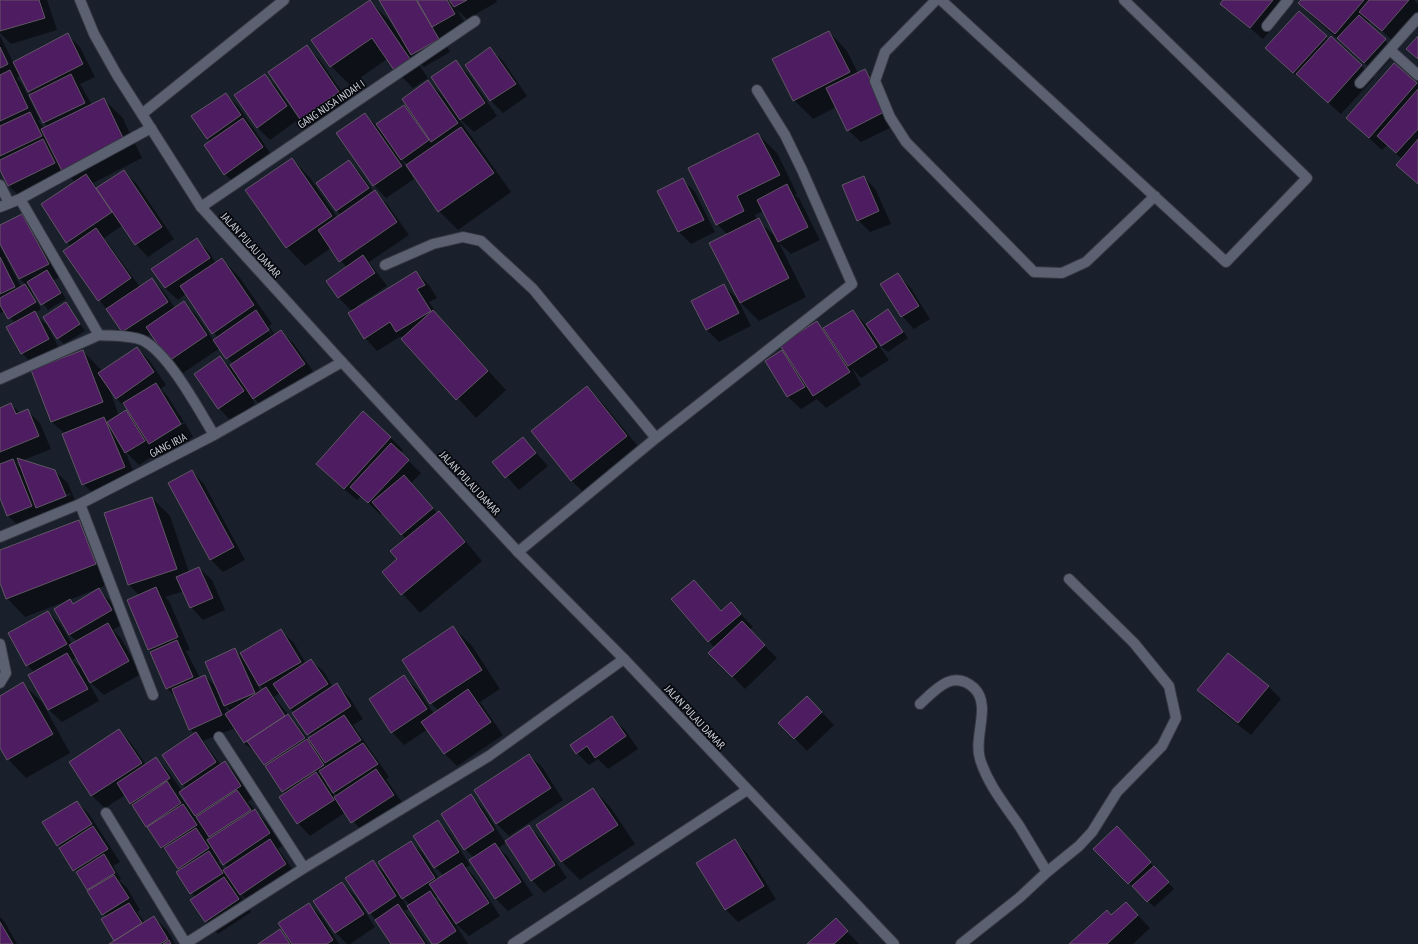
<svg xmlns="http://www.w3.org/2000/svg" width="1418" height="944" font-family="'PT Sans Narrow',sans-serif">
<style>
.shadow{fill:#0007;fill-rule:evenodd}
.building{fill:#4e1c60;stroke:#615765}
.lines{fill:none;stroke-linecap:round;stroke-linejoin:round}
.lane-casing{stroke:#353843;stroke-width:12}
.street-casing{stroke:#353843;stroke-width:12}
.secondary-casing{stroke:#353843;stroke-width:12}
.lane{stroke:#5b6170;stroke-width:10}
.street{stroke:#5b6170;stroke-width:10}
.secondary{stroke:#5b6170;stroke-width:10}
.labels{text-anchor:middle;stroke-width:3.5;stroke-linejoin:round;paint-order:stroke}
.street-label{font-size:11px;fill:#cdd1da;stroke:#07090e}
</style>
<rect width="100%" height="100%" fill="#191f2b"/>
<!-- shadow -->
<path class="shadow" d="M0,0H47L57,30L11,44L0,33Z
M380,0H496L497,2L467,19L457,10L467,26L443,40L450,52L424,67L415,59L428,78L413,88L395,70L387,59L350,85L331,66L313,40L369,1L388,19L400,37H402Z
M1225,0H1291L1294,2L1263,39L1222,4Z
M1303,0H1414L1418,4V17L1395,43L1372,22V23L1370,21L1367,24L1397,52L1377,74L1312,16L1300,3Z
M1299,12L1329,40L1331,38L1374,78L1341,114L1279,60Z
M829,32L847,51L858,73L864,70L877,83L898,124L861,142L848,130L836,107L813,119L794,100L774,60Z
M68,35L80,47L95,77L80,84L92,105L103,99L122,117L142,158L93,183L98,188L123,171L136,183L174,239L148,257L136,244L123,225L104,238L140,287L152,279L164,292L175,308L184,302L196,315L214,341L218,338L186,294L178,300L165,288L197,240L209,252L216,263L222,259L240,278L272,324L269,326L275,335L281,331L294,344L317,377L267,411L251,396L255,404L231,421L219,408V357L235,371L233,364L220,348L183,373L170,360L152,333L135,344L123,332L64,251L71,246L67,242L75,182L68,175L21,198L9,186L0,167V36L13,62ZM21,76L32,95H30L44,123L48,126L44,128L38,121L40,120L22,84L17,78ZM266,327H268L272,334L271,335Z
M307,47L319,59L351,105L314,131L301,118L269,72Z
M490,49L503,61L527,96L503,113L491,101L466,65Z
M456,62L468,74L497,116L474,132L461,120L432,78Z
M1394,64L1418,85V184L1397,165L1402,159L1387,145L1382,150L1347,118Z
M265,75L277,88L299,119L270,140L257,127Z
M428,82L441,94L511,192L458,230L439,211L408,165L400,158L414,179L386,198L374,185L365,114L376,125L404,106L413,115Z
M226,94L238,106L275,160L237,186L225,174L211,142L208,138Z
M758,134L777,153L797,194L795,195L799,198L820,240L791,254L779,243L806,297L759,321L738,300L751,326L719,342L706,329L724,286L739,300L728,235L717,224ZM763,211L776,237L757,220L755,215Z
M292,159L310,178L337,217L341,215L337,211L349,161L361,174L374,192L387,204L409,235L369,262L387,286L357,306L358,308L416,272L429,285L437,298L429,302L438,316L506,390L476,418L401,336L377,351L365,338L352,311L339,298L327,281L346,267L331,248L305,266L287,247Z
M864,177L876,190L891,224L870,232L858,220Z
M682,179L695,192L715,232L691,244L679,232L659,191Z
M22,215L35,228L60,277L54,280L66,299L48,310L34,290L31,291L41,309L34,313L47,325L61,352L34,366L22,353L15,323L5,311L0,313V246L21,287L26,285L20,279L0,241V227Z
M898,275L910,287L930,319L914,329L902,316Z
M66,304L85,331L64,344L58,338Z
M888,310L908,338L888,352L877,343L889,360L861,378L852,368L861,385L826,408L817,399L801,409L788,397L766,362L781,352L790,360L817,323L823,329L853,311L866,325Z
M137,348L149,360L166,385L161,389L168,397L184,422L151,441V443L185,423L193,437L162,456L154,448L156,454L139,465L125,451L137,480L96,496L83,484L65,434L52,422L83,351L102,371ZM109,388L116,398L129,411L134,420L126,412L119,416Z
M587,387L605,406L645,455L590,499L572,481L532,431Z
M11,404L21,414L28,411L40,423L51,449L21,461L55,471L68,483L78,508L49,520L41,511L44,519L21,528L8,516L0,495V409ZM19,462L22,469L16,463ZM70,493L71,495L42,506V504Z
M390,437L403,450L400,453L421,473L411,483L437,513L439,512L457,531L482,561L420,613L383,572L398,559L406,539L383,513L381,515L361,496L357,500L329,476Z
M523,438L548,466L519,490L494,462Z
M192,471L204,484L245,560L223,572L210,559Z
M152,498L170,516L189,572L199,568L212,580L225,610L203,620L191,607L184,591L165,597L169,601L190,650L186,651L200,678L205,676L218,689L235,650L243,657L281,631L294,643L306,664L311,660L324,672L333,687L336,685L349,697L363,719L353,725L389,777L386,779L406,808L365,835L346,812L310,836L298,823L285,794L266,766L258,754L244,743L235,728L203,741L221,765L225,762L237,775L253,798L248,802L267,823L282,846L278,849L298,877L253,907L239,892L251,912L218,934L205,921L195,897L177,873L181,870L162,848L125,795L105,808L92,796L70,762L119,730L131,743L146,765L156,758L168,771L182,791L186,788L182,784L195,734L190,729L176,697L167,688L149,649L140,596L129,585L105,514ZM257,683L264,690L261,692ZM280,693L311,737L308,739L274,697ZM224,705L231,711L228,713ZM328,782L331,789L326,784ZM331,790H332L337,796L335,797ZM180,792L198,820L178,794ZM210,836L212,838L207,841L206,839ZM221,860L228,868L225,870L218,862ZM235,885L239,893L233,887Z
M79,521L98,539L114,582L69,600L74,604L99,590L111,602L124,623L113,630L120,637L141,674L104,695L91,683L77,657L72,660L80,667L99,701L62,722L49,710L30,675L35,673L27,665L48,612L60,624L72,644L77,641L70,635L55,609L69,600L25,617L7,598L0,580V551Z
M694,581L722,612L731,604L753,627L749,630L777,658L745,689L710,653L715,648L672,599Z
M453,627L472,646L500,689L480,702L503,735L457,766L445,754L428,729L404,745L392,732L404,677L417,689L434,714L439,711L431,703Z
M23,684L42,702L70,753L26,778L8,759L0,746V697Z
M1268,686L1281,699L1251,735L1211,703L1199,690Z
M807,697L834,725L807,751L780,723Z
M612,718L625,730L638,749L608,769L598,759L589,765L577,753Z
M529,755L542,767L563,800L509,836L496,823Z
M593,789L611,808L635,844L580,880L562,862L537,826Z
M471,796L483,808L505,842L529,826L541,839L567,878L544,893L532,880L507,842L498,848L507,856L533,895L508,911L496,899L470,860L474,858L465,849Z
M77,802L89,814L120,862L113,866L121,879L119,880L127,888L140,910L137,912L145,923L154,917L167,930L175,944H111L115,941L106,917L58,845Z
M438,821L450,834L470,865L466,868L474,876L500,916L469,936L453,921L468,944H433L410,908L404,911L411,918L428,944H392L376,920L370,913L373,861L387,875L411,842L423,854L439,879L444,876L435,867ZM401,896L410,905L407,907ZM439,896L445,907L435,898Z
M1129,840L1174,889L1154,907L1095,849Z
M735,841L747,853L776,899L738,922L726,910L698,863Z
M342,883L355,896L375,927L350,944H347L336,933L315,901Z
M1126,903L1150,928L1133,944H1071L1111,916Z
M309,904L321,916L339,944H259L280,931L290,941Z
M0,917L4,921L17,944H0Z
M836,920L859,944H809Z"/>
<!-- building -->
<path class="building" d="M0,0H39L45,18L0,31Z
M370,0L410,59L394,70L372,38L330,67L311,40Z
M379,0H416L439,39L411,55Z
M417,0H447L455,14L432,27Z
M449,0H467L454,7Z
M1223,0H1273L1250,28L1220,4Z
M1301,0H1364L1335,34L1298,3Z
M1369,0H1409L1382,31L1359,12Z
M1299,11L1327,36L1293,73L1265,48Z
M1359,15L1386,39L1364,63L1337,38Z
M829,31L850,72L793,101L772,59Z
M68,33L83,64L28,92L13,62Z
M1331,36L1362,65L1328,103L1296,74Z
M1418,36V59L1406,49Z
M307,45L339,92L300,119L268,72Z
M0,47L8,64L0,68Z
M490,47L516,84L490,101L465,65Z
M456,60L485,103L460,120L431,77Z
M1394,63L1417,83L1369,138L1346,118Z
M865,69L886,111L847,131L826,88Z
M10,70L28,108L0,121V75Z
M71,74L85,103L43,123L29,95Z
M265,74L287,106L257,128L234,95Z
M428,80L458,123L431,142L402,99Z
M1418,89V129L1396,153L1377,136Z
M226,93L241,115L207,139L191,116Z
M104,98L124,140L62,171L41,129Z
M404,105L429,140L401,160L376,124Z
M30,112L42,136L0,156V126Z
M365,113L402,166L373,186L336,133Z
M243,118L263,147L224,175L204,145Z
M461,127L494,173L438,212L406,165Z
M758,133L780,175L737,196L744,211L716,225L688,168Z
M43,139L55,163L8,186L0,170V160Z
M1418,139V184L1396,165Z
M292,158L332,216L286,248L245,190Z
M349,160L369,188L336,211L316,183Z
M124,170L162,227L135,245L96,188Z
M86,174L112,212L66,243L41,204Z
M864,176L879,211L857,221L842,185Z
M683,178L704,220L678,232L657,191Z
M787,184L808,227L778,242L757,200Z
M375,190L397,222L339,262L318,230Z
M22,214L49,264L19,279L0,244V225Z
M759,218L789,278L740,303L709,243Z
M96,228L131,278L98,301L63,251Z
M197,238L210,258L165,288L151,269Z
M363,255L375,273L338,298L326,281Z
M0,257L15,287L0,294Z
M222,258L254,305L212,334L180,286Z
M47,270L61,293L41,305L27,282Z
M416,271L425,285L417,289L431,311L396,332L390,322L364,339L348,313Z
M898,273L919,306L901,317L880,284Z
M152,278L168,302L122,332L106,309Z
M25,284L36,302L8,319L0,305V298Z
M724,284L739,313L706,330L691,301Z
M184,301L207,335L169,361L146,327Z
M66,302L80,324L57,339L43,317Z
M888,309L903,332L881,346L866,324Z
M256,310L269,330L226,359L213,340Z
M433,310L488,371L456,400L401,339Z
M853,310L877,347L848,366L823,328Z
M35,311L49,339L21,354L6,327Z
M817,321L850,372L813,396L780,345Z
M281,330L305,364L253,399L230,365Z
M137,347L154,372L116,399L98,373Z
M83,350L103,402L51,422L31,370Z
M782,350L805,387L787,397L765,361Z
M220,356L244,391L218,409L194,374Z
M156,383L181,424L149,444L123,403Z
M587,386L627,436L571,481L531,431Z
M11,403L16,414L28,409L39,436L0,452V408Z
M126,410L145,441L125,453L107,422Z
M363,411L391,437L344,489L316,464Z
M104,417L125,467L82,485L62,434Z
M523,437L536,453L505,478L492,462Z
M391,443L409,460L368,503L350,487Z
M17,458L55,470L66,496L36,508Z
M13,459L32,506L7,516L0,498V464Z
M192,470L234,547L210,560L168,483Z
M404,475L433,508L401,535L372,502Z
M152,497L177,569L128,585L104,513Z
M439,511L465,542L401,595L382,572L397,559L390,551Z
M79,520L96,564L6,599L0,583V550Z
M199,567L213,598L190,608L176,577Z
M694,580L721,611L731,602L741,614L708,642L671,599Z
M156,587L178,637L148,650L127,600Z
M99,588L112,610L69,635L54,609L70,599L73,604Z
M48,611L67,644L26,666L8,633Z
M742,621L765,645L732,677L708,653Z
M108,623L129,661L90,683L69,645Z
M453,626L482,670L430,704L402,660Z
M281,629L301,662L259,686L240,653Z
M177,640L193,677L166,689L150,652Z
M235,648L255,693L224,706L205,662Z
M67,653L88,689L48,710L28,675Z
M1228,653L1269,686L1238,723L1197,690Z
M311,659L328,684L290,709L273,684Z
M205,675L222,715L189,730L172,689Z
M404,675L427,709L391,733L369,699Z
M23,682L53,734L7,760L0,748V696Z
M337,683L351,706L307,735L292,713Z
M266,687L285,716L244,743L225,714Z
M468,689L491,722L444,754L421,722Z
M807,696L822,712L794,739L778,723Z
M288,714L305,738L264,765L247,741Z
M344,715L361,740L325,763L308,738Z
M612,716L626,736L595,758L587,746L576,754L570,745Z
M119,729L142,763L91,796L69,762Z
M196,732L216,762L182,785L162,755Z
M307,739L324,765L282,792L265,766Z
M363,743L378,764L333,793L319,771Z
M529,754L551,788L496,824L474,790Z
M156,757L170,778L130,804L117,783Z
M225,761L241,786L195,816L179,792Z
M376,769L394,795L351,823L334,797Z
M316,772L334,800L297,824L279,797Z
M167,781L181,803L146,827L132,805Z
M593,788L618,825L561,862L536,825Z
M237,790L251,810L209,837L196,817Z
M471,794L494,830L464,850L441,814Z
M77,801L92,824L57,846L42,822Z
M183,804L197,825L161,848L147,827Z
M255,809L270,833L223,865L207,840Z
M438,820L459,852L434,868L413,836Z
M529,825L555,865L531,881L505,841Z
M93,826L108,849L73,871L59,848Z
M1117,826L1151,862L1128,884L1093,849Z
M196,828L209,848L178,869L164,848Z
M270,839L286,864L240,895L223,870Z
M735,839L764,886L725,910L696,863Z
M411,841L435,878L402,899L378,862Z
M495,843L521,882L495,899L469,860Z
M209,851L223,873L190,894L176,872Z
M104,854L115,873L87,890L76,872Z
M373,860L396,896L369,914L345,878Z
M462,863L489,903L456,924L429,884Z
M1154,866L1169,882L1147,902L1132,886Z
M114,875L129,898L102,915L87,891Z
M224,877L239,899L205,922L190,900Z
M342,882L364,914L335,933L313,901Z
M430,891L456,931L437,944H432L407,906Z
M1126,902L1138,915L1107,944H1069L1107,910L1111,915Z
M129,903L142,923L114,941L101,919Z
M309,903L333,940L327,944H292L278,923Z
M398,904L425,944H391L375,920Z
M154,916L168,939L160,944H109Z
M836,918L848,931L834,944H807Z
M0,922L13,944H0Z
M280,929L290,944H258Z
M169,940L171,944H163Z"/>
<g class="lines">
<!-- lane casing -->
<g class="lane-casing">
<path id="lane" d="M920,704C936,689 953,669 974,688C992,705 973,737 980,759C988,785 1005,805 1020,827C1029,842 1038,857 1047,872"/>
</g>
<!-- street casing -->
<g class="street-casing">
<path id="street" d="M936,0L885,52L875,81L890,117L906,142L1034,272L1062,273L1086,262L1155,196
M941,0L1226,262L1307,178L1124,0
M1267,26L1288,0
M1390,50L1418,75
M1360,83L1418,18
M142,114L284,0
M0,185L9,203
M20,199L99,335C112,336 129,335 142,340C168,352 199,410 214,435
M0,207L20,199L151,128
M201,207L475,21
M385,265L433,244L463,237L481,241L533,289L656,438
M0,379L99,335
M80,504L153,695
M0,537L80,504L214,435L342,362
M518,552L656,438L852,284L802,170L785,135L757,90
M0,644L6,673L0,683
M219,737L304,868
M106,813L186,944
M185,944L304,868L489,756L624,659
M513,944L747,790
M961,944L1019,898L1047,872L1079,846L1092,832L1117,792L1162,746L1176,718L1169,686L1134,643L1069,579"/>
</g>
<!-- secondary casing -->
<g class="secondary-casing">
<path id="secondary" d="M80,0L94,34L117,75L201,207L342,362L518,552L624,659L894,944"/>
</g>
<!-- lane -->
<use href="#lane" class="lane"/>
<!-- street -->
<use href="#street" class="street"/>
<!-- secondary -->
<use href="#secondary" class="secondary"/>
</g>
<g class="labels">
<!-- street labels -->
<g class="street-label">
<text transform="translate(331 104) rotate(-34)" y="4">GANG NUSA INDAH I</text>
<text transform="translate(251 245) rotate(48)" y="4">JALAN PULAU DAMAR</text>
<text transform="translate(168 445) rotate(-27)" y="4">GANG IRJA</text>
<text transform="translate(470 483) rotate(47)" y="4">JALAN PULAU DAMAR</text>
<text transform="translate(695 717) rotate(47)" y="4">JALAN PULAU DAMAR</text>
</g>
</g>
</svg>
